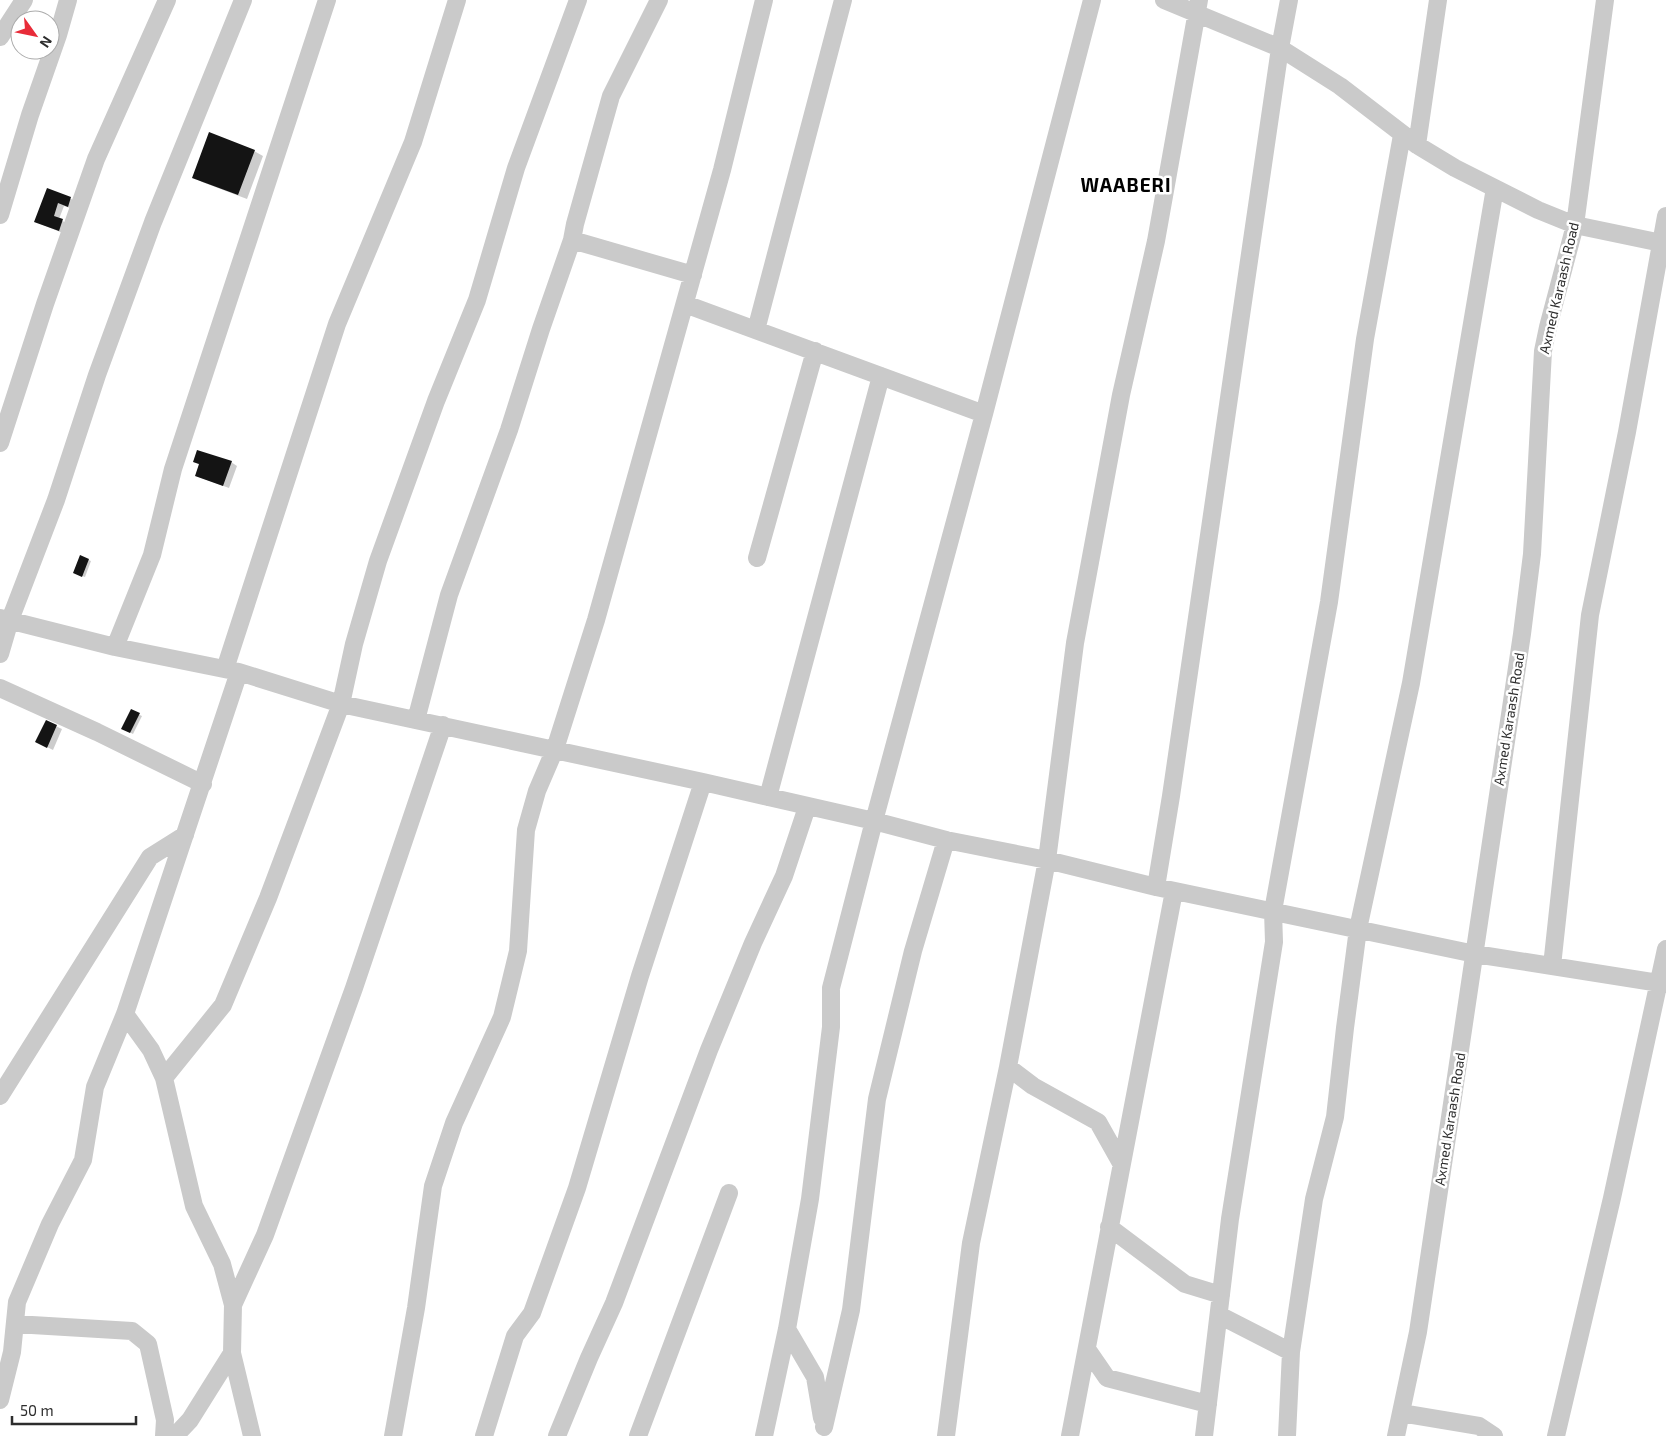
<svg xmlns="http://www.w3.org/2000/svg" width="1666" height="1436" font-family="'Exo 2',sans-serif">
<style>
.shadow{fill:#0003}
.building{fill:#141414}
.lines{fill:none;stroke-linecap:round;stroke-linejoin:round}
.minor{stroke:#cacaca;stroke-width:18}
.labels{text-anchor:middle;stroke-width:5;stroke-linejoin:round;paint-order:stroke}
.street-label{font-size:14px;fill:#2d2d2d;stroke:#fff}
.district-label{font-size:19px;font-weight:bold;letter-spacing:1px;fill:#000;stroke:#fff}
</style>
<rect width="100%" height="100%" fill="#fff"/>
<!-- shadow -->
<path class="shadow" d="M254,151L263,156L247,199L202,182L193,177Z
M48,190L76,201L73,209L64,206L59,219L68,224L65,234L36,222Z
M194,462H231L237,466L229,488L196,476L200,465Z
M81,557L91,561L85,577L77,574Z
M131,711L142,716L133,734L123,729Z
M47,722L62,729L53,750L43,745Z"/>
<!-- building -->
<path class="building" d="M209,132L255,150L238,195L192,178Z
M47,188L71,197L68,207L58,203L54,216L63,219L59,231L34,222Z
M197,450L232,461L223,486L195,476L199,464L193,462Z
M80,555L89,559L82,577L73,573Z
M131,709L140,713L130,733L121,729Z
M46,720L57,725L47,748L35,742Z"/>
<g class="lines">
<!-- minor -->
<path class="minor" d="M659,0L611,96L575,224L572,240L693,275
M1164,0L1280,48L1340,86L1417,145L1455,168L1538,210L1575,225L1666,244
M0,37L24,0
M1417,145L1438,0
M0,215L30,115L58,35L68,0
M685,304L984,414
M756,330L843,0
M0,443L45,304L96,159L167,0
M757,558L815,351
M0,618L115,647L239,672L341,704L703,782L874,821L946,840L1047,860L1156,887L1475,954L1666,984
M115,647L152,555L173,469L327,0
M0,654L10,620L56,500L97,375L153,222L243,0
M225,669L337,324L413,142L457,0
M0,688L97,732L203,784
M416,720L449,595L509,430L541,329L572,240
M768,797L881,376
M1156,887L1171,796L1280,48L1289,0
M1552,966L1590,615L1627,432L1666,216
M125,1014L151,1050L164,1078L194,1206L222,1264L233,1305L232,1353L252,1436
M1008,1067L1033,1086L1098,1122L1121,1163
M164,1078L223,1005L268,898L341,704L354,644L378,561L436,401L477,300L516,168L578,0
M0,1096L150,857L185,835
M1109,1227L1185,1284L1221,1295
M233,1305L265,1235L354,988L443,725
M1219,1315L1291,1352
M15,1324L132,1331L148,1344L165,1420L164,1436
M787,1329L815,1377L822,1418
M1087,1349L1107,1378L1208,1404
M0,1400L12,1352L17,1302L50,1224L83,1160L95,1087L125,1014L239,672
M1401,1413L1479,1426L1494,1436
M824,1427L851,1310L877,1099L913,951L946,840
M175,1436L190,1420L232,1353
M393,1436L416,1308L433,1186L454,1123L502,1017L518,951L526,830L537,791L555,749L596,620L722,170L764,0
M484,1436L515,1336L532,1313L577,1188L640,976L703,782
M557,1436L589,1358L614,1303L709,1050L753,943L784,876L807,807
M638,1436L729,1193
M764,1436L787,1329L810,1199L831,1027V988L874,821L984,414L1092,0
M946,1436L971,1243L1008,1067L1047,860L1075,643L1121,395L1156,241L1199,0
M1070,1436L1174,891
M1204,1436L1230,1219L1274,942L1273,911L1329,602L1365,339L1402,135
M1287,1436L1291,1352L1314,1199L1335,1117L1345,1028L1358,929L1411,683L1495,188
M1396,1436L1418,1332L1522,634L1532,554L1543,351L1548,327L1575,225L1605,0
M1556,1436L1612,1198L1666,949"/>
</g>
<g class="labels">
<!-- street labels -->
<g class="street-label">
<text transform="translate(1559 288) rotate(-77)" y="5">Axmed Karaash Road</text>
<text transform="translate(1509 719) rotate(-81)" y="5">Axmed Karaash Road</text>
<text transform="translate(1450 1119) rotate(-81)" y="5">Axmed Karaash Road</text>
</g>
<!-- district labels -->
<g class="district-label">
<text x="1126" y="192">WAABERI</text>
</g>
</g>
<!-- north arrow -->
<g transform="translate(35 35) rotate(123)"><circle r="24" fill="#ffffff" stroke="#ababab"/>
<path d="M0-4L9 19L0 12L-9 19Z" fill="#e82c39"/>
<text y="-8" font-size="14" font-weight="bold" text-anchor="middle" fill="#2d2d2d">N</text>
</g>
<!-- scale -->
<path d="M12 1416v8h124v-8" fill="none" stroke="#2d2d2d" stroke-width="2.5"/>
<text x="20" y="1416" font-size="15" fill="#2d2d2d" stroke="#ffffff" stroke-width="4" paint-order="stroke">50 m</text>
</svg>
